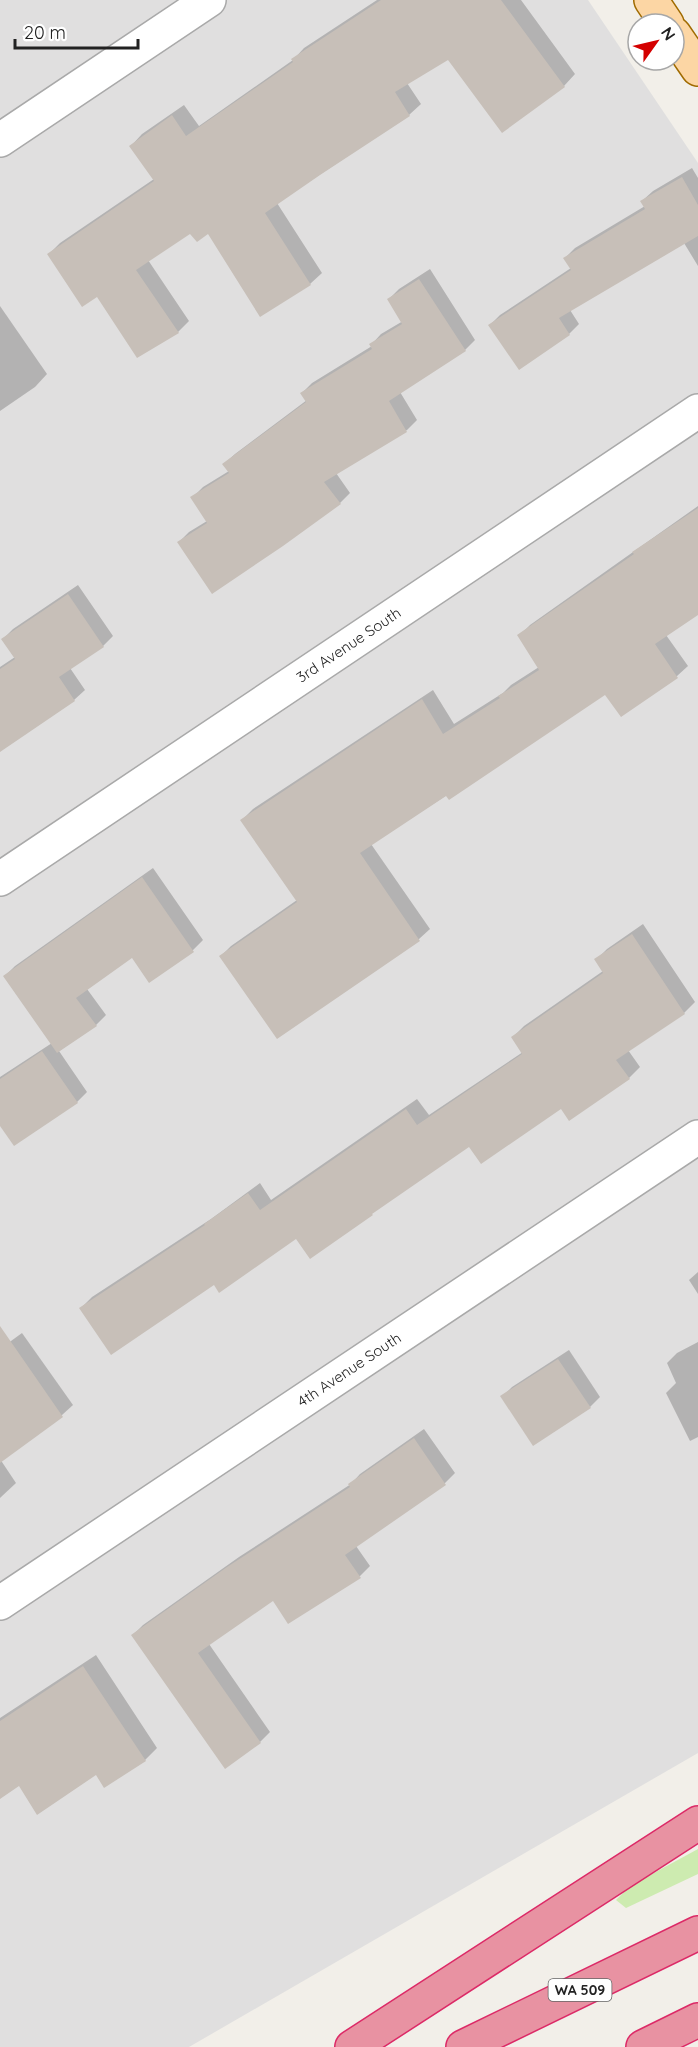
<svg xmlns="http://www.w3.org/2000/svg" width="698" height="2047" font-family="Quicksand,sans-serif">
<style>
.residential{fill:#e0dfdf}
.grass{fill:#cdebb0}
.shadow{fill:#0003}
.building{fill:#c7bfb8}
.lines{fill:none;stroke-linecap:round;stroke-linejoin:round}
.minor-casing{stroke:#a9a9a9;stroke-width:36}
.major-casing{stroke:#a06b00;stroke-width:36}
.highway-casing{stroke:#dc2a67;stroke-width:36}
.minor{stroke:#fff;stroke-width:33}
.major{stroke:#fcd6a4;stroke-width:33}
.highway{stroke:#e892a2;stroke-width:33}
.labels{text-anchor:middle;stroke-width:5;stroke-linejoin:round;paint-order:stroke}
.shield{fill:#fff;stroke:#646464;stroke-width:1.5}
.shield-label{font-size:14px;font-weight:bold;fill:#222}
.street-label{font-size:15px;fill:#222;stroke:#fff}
</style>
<rect width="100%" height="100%" fill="#f2efe9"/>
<polygon class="residential" points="0,0 588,0 698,163 698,1753 189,2047 0,2047"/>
<polygon class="grass" points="698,1849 698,1874 626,1908 616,1900 630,1886"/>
<g class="shadow">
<polygon points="377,0 521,0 575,74 564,86 502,131 448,58 407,83 421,104 409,115 277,203 322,273 310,284 209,232 191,232 148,260 189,321 178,332 49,254 60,243 154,179 131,146 142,134 184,105 199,126 293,60 304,48"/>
<polygon points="692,168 698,178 698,266 684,243 570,310 579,324 569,334 490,325 500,315 571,268 565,258 575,248 645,206 642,201 653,191"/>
<polygon points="430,269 475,340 465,350 400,392 417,420 407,430 336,473 350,493 340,503 179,542 189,532 207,521 192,498 203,487 229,471 224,464 235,454 307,400 302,393 312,383 372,346 371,345 381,334 403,321 389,299 399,289"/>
<polygon points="0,306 47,374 35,387 0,411"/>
<polygon points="698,506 698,613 666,635 688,666 677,676 621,715 605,693 371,844 430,929 419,939 278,1037 221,956 231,946 297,900 242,820 253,809 433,690 454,724 503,693 511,685 539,667 519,636 530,625"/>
<polygon points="78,585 113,636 103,646 70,668 85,690 74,700 0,750 0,667 15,657 3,639 13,629"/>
<polygon points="153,868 203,940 193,950 150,981 132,956 87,989 106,1015 96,1025 59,1051 87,1092 77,1102 0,1123 0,1077 52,1043 5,976 15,966"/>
<polygon points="643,924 695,1002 684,1013 628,1050 640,1067 629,1078 469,1145 296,1237 214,1283 81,1308 92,1297 211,1219 260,1183 271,1200 417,1099 429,1115 523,1052 513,1037 524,1026 603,971 596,960 607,949"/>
<polygon points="698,1272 698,1294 689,1280"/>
<polygon points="22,1333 73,1405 62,1415 22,1445 0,1412 0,1349"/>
<polygon points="698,1342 698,1437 690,1441 666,1393 676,1383 667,1363 677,1353"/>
<polygon points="569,1350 600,1397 590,1407 502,1397 512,1387"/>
<polygon points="424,1429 455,1473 445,1483 356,1546 370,1566 360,1576 273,1599 209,1644 270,1732 260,1742 225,1767 133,1635 143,1625 239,1557 351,1484 360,1474"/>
<polygon points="0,1459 16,1483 0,1498"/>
<polygon points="96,1655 157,1748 145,1760 96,1773 20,1784 0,1797 0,1718"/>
</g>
<g class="building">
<polygon points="381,0 501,0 565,87 502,133 448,60 395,92 410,116 320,175 265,213 311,285 260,317 208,234 197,242 190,234 136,270 179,333 137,358 97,297 82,307 47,254 154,181 129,146 172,115 186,136 293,62 291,59"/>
<polygon points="682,177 698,205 698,236 559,318 570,335 519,370 488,325 571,270 563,258 645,209 640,201"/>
<polygon points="419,279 466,351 389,401 407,432 324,482 341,504 283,546 212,594 177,542 207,523 190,497 229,473 222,464 306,402 300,393 372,349 369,344 402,324 387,299"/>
<polygon points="698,508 698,615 655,644 678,678 621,717 605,695 449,800 446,796 360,853 420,941 277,1039 219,956 297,902 240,820 422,699 443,734 500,698 498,696 539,670 517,635 634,554 632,552"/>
<polygon points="68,594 104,647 59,677 75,701 0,752 0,669 15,659 1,639"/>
<polygon points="142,877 194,952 149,983 132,958 76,998 97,1026 57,1053 3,976"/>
<polygon points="632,934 685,1014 616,1060 630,1079 569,1121 561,1109 481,1164 469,1147 372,1214 373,1215 310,1259 296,1239 219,1293 214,1285 111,1355 79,1308 205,1225 204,1224 248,1193 260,1210 406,1109 417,1125 522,1054 511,1037 603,973 594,959"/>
<polygon points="42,1051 78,1103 14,1146 0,1126 0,1079"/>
<polygon points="0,1326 63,1417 0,1463"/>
<polygon points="558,1359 591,1408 533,1446 500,1396"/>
<polygon points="414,1438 446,1485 345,1555 361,1578 288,1624 273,1601 198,1653 261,1743 225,1769 131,1635 227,1567 350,1487 348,1484"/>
<polygon points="83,1666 146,1761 104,1788 96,1775 37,1815 19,1786 0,1799 0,1721"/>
</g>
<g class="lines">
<defs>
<g id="minor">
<polyline points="0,140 209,0"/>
<path id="s1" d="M0,879L698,411"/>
<path id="s2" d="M0,1603L698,1137"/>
</g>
<g id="major">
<polyline points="651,0 667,24"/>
<polyline points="674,34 698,69"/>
</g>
<g id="highway">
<polyline points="352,2047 698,1823"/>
<polyline points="463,2047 698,1933"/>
<polyline points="643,2047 698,2020"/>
</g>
</defs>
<use href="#minor" class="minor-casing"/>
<use href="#major" class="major-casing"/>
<use href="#highway" class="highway-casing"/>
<use href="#minor" class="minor"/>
<use href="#major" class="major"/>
<use href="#highway" class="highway"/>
</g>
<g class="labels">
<rect class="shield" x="548.5" y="1979" width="63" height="22" rx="4.5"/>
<g class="shield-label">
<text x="580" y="1995">WA 509</text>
</g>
<g class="street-label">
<text dy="5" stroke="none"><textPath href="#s1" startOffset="420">3rd Avenue South</textPath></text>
<text dy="5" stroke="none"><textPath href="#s2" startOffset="420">4th Avenue South</textPath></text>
</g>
</g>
<g transform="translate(656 42) rotate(56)"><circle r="28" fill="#ffffff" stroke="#a7a7a7" stroke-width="1.5"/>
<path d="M0-4.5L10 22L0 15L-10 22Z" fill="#d40000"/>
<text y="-9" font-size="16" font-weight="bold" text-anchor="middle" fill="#222222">N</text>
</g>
<path d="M15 39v9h123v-9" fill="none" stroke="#222222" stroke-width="3"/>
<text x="24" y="39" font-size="18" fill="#222222" stroke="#ffffff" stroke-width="4.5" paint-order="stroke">20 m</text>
</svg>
